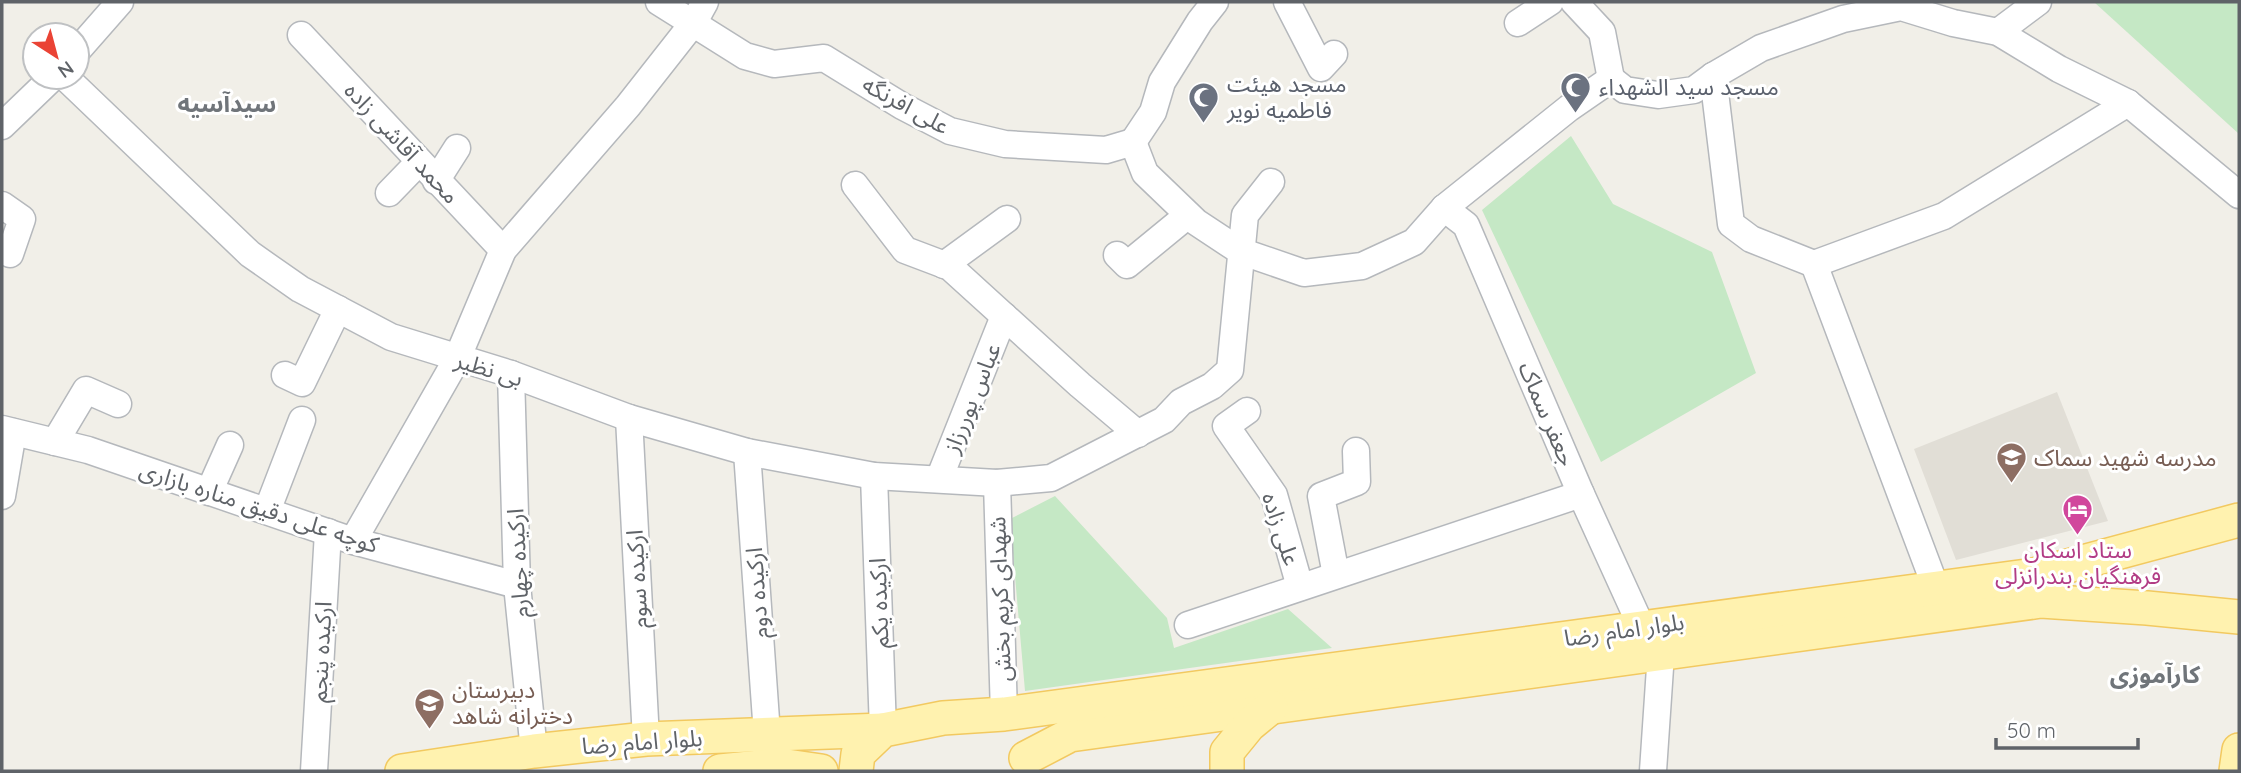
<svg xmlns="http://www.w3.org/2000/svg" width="2241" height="773" font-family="Quicksand,'Noto Sans Arabic',sans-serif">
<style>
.education{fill:#e1ded6}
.green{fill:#c5e8c5}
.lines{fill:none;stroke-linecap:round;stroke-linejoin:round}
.minor-casing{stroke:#b5b8bc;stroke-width:29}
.major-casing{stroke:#f2c960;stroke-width:36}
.minor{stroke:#fff;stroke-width:26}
.major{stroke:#fff2af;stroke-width:33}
.labels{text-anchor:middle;stroke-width:6;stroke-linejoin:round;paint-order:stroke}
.worship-label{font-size:23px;fill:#5b616d;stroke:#fff;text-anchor:start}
.street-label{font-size:23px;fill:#5f6368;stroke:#fff}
.education-label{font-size:23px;fill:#785e54;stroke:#fff;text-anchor:start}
.hotel-label{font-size:23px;fill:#b23c85;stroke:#fff}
.neighbourhood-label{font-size:24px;font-weight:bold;fill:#70757a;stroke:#fff}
</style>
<rect width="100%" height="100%" fill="#f1efe8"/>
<polygon class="education" points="2057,392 2108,521 1956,560 1914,449"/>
<g class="green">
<polygon points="2094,2 2239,2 2239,134"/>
<polygon points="1571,136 1613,204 1712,252 1756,373 1601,462 1482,210"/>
<polygon points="1055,496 1167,618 1174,648 1288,609 1332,648 1025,691 1010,519"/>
</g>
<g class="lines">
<defs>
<g id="minor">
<polyline points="659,2 745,56 774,64 824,58 902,106 950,131 1005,144 1106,150 1133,142"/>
<polyline points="1287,2 1321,68 1334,54"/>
<polyline points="1574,2 1602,32 1611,79"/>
<polyline points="1518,23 1550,2"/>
<polyline points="1998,32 2038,2"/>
<polyline points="301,35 503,250"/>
<polyline points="77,51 120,2"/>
<polyline points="1713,76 1731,224 1751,239 1814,264"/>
<polyline points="65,77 250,254 300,289 391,337 511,374 629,418 747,452 874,476 997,483 1051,478 1164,420 1181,402 1212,386 1230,370 1245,215 1271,182"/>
<polyline points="2,126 53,77"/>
<polyline points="1133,142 1145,173 1196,222 1240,251 1304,273 1362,266 1414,242 1444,208 1569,108 1611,79 1625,90 1658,95 1694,90 1713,76 1761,48 1843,19 1901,7 1953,23 1998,32 2059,69 2128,103 2239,195"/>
<polyline points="1133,142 1153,112 1162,82 1200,21 1215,2"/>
<polyline points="436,181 457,148"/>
<polyline points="855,185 905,250 950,267 1080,385 1138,434"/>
<polyline points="389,193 419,162"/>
<polyline points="2,205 22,219 10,254"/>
<polyline points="1444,208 1466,225 1581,494 1642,628"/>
<polyline points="1117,255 1127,265 1188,215"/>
<polyline points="944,265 1007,219"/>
<polyline points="511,374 517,585 534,751"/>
<polyline points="285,375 302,383 338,309"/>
<polyline points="1247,411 1226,426 1274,495 1300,587"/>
<polyline points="629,418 646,739"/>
<polyline points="2,429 88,450 353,541 517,585"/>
<polyline points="55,442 86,390 118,404"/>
<polyline points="747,452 767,734"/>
<polyline points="874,476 883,730"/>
<polyline points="939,479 1004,316"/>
<polyline points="997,483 1004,714"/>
<polyline points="209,492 230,445"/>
<polyline points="2,496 13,432"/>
<polyline points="267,511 302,420"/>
<polyline points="353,541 457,359 503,250 628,106 694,22 705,2"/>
<polyline points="1336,575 1321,496 1357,482 1356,451"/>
<polyline points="1936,588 1814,264 1944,216 2128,103"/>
<polyline points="1188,625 1581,494"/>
<polyline points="314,771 328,532"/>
<polyline points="1653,771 1661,653"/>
</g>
<g id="major">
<polyline points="1026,758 1070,735 2041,601 2147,608 2239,617"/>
<polyline points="402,771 534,751 646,739 883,730"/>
<polyline points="720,771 780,765 821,771"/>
<polyline points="856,771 858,754 883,730 943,718 1004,714 2034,575 2239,520"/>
<polyline points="1227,771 1227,752 1249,725 1271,707"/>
<polyline points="2236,771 2239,750"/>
</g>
</defs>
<use href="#minor" class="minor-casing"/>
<use href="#major" class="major-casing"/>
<use href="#minor" class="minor"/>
<use href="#major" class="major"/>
</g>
<defs>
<symbol id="mosque-pin" viewBox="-11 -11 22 30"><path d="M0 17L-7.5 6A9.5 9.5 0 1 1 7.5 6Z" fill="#6b7280" stroke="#fff"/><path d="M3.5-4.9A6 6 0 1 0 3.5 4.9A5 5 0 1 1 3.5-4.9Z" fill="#fff"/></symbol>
<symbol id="school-pin" viewBox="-11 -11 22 30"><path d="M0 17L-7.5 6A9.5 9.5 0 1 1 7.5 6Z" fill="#8d6e63" stroke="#fff"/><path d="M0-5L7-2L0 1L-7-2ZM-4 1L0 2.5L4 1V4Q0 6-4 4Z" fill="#fff"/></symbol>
<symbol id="hotel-pin" viewBox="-11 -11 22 30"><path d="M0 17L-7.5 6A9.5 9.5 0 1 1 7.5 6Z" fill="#d1479c" stroke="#fff"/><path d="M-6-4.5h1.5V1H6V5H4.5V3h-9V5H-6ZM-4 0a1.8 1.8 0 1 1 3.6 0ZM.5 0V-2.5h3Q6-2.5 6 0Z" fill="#fff"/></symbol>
</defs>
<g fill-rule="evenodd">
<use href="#mosque-pin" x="1558" y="70" width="35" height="47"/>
<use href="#mosque-pin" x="1186" y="80" width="35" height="47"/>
<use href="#school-pin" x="1994" y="440" width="35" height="47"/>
<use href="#hotel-pin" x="2060" y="492" width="35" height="47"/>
<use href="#school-pin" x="412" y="686" width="35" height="47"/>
</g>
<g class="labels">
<g class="worship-label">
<text x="1227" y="92">مسجد هیئت<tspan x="1227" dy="26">فاطمیه نویر</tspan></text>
<text x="1599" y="95">مسجد سید الشهداء</text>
</g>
<g class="street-label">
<text transform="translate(906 105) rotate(29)" y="8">علی افرنگه</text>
<text transform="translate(402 143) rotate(47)" y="8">محمد آقاشی زاده</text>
<text transform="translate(489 369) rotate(17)" y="8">بی نظیر</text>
<text transform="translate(972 398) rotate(-68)" y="8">عباس پوررزاز</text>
<text transform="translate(1547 414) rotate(67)" y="8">جعفر سماک</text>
<text transform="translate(259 507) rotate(18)" y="8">کوچه علی دقیق مناره بازاری</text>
<text transform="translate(1281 529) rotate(72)" y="8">علی زاده</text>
<text transform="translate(518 563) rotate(-93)" y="8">ارکیده چهارم</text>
<text transform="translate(637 579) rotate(-93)" y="8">ارکیده سوم</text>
<text transform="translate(757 593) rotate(-94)" y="8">ارکیده دوم</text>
<text transform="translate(1000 599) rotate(-92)" y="8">شهدای کریم بخش</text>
<text transform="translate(879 603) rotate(-92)" y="8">ارکیده یکم</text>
<text transform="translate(1624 630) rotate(-8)" y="8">بلوار امام رضا</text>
<text transform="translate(321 652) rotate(-87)" y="8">ارکیده پنجم</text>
<text transform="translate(642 742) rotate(-4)" y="8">بلوار امام رضا</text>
</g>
<g class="education-label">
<text x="2034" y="466">مدرسه شهید سماک</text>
<text x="452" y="698">دبیرستان<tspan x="452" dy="26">دخترانه شاهد</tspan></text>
</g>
<g class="hotel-label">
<text x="2078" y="558">ستاد اسکان<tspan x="2078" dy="26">فرهنگیان بندرانزلی</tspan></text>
</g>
<g class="neighbourhood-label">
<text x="227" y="112">سیدآسیه</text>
<text x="2155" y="683">کارآموزی</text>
</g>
</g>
<rect width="2241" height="773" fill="none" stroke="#5f6368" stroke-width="7"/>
<g transform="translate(56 56) rotate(144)"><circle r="33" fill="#ffffff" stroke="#bfc1c3" stroke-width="2"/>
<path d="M0-5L12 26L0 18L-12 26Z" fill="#ea4335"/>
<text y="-10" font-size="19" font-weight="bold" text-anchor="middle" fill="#5f6368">N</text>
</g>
<path d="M1996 738v10h142v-10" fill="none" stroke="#5f6368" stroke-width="3.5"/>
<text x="2007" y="738" font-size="21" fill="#5f6368" stroke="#ffffff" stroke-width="5" paint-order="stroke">50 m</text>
</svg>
